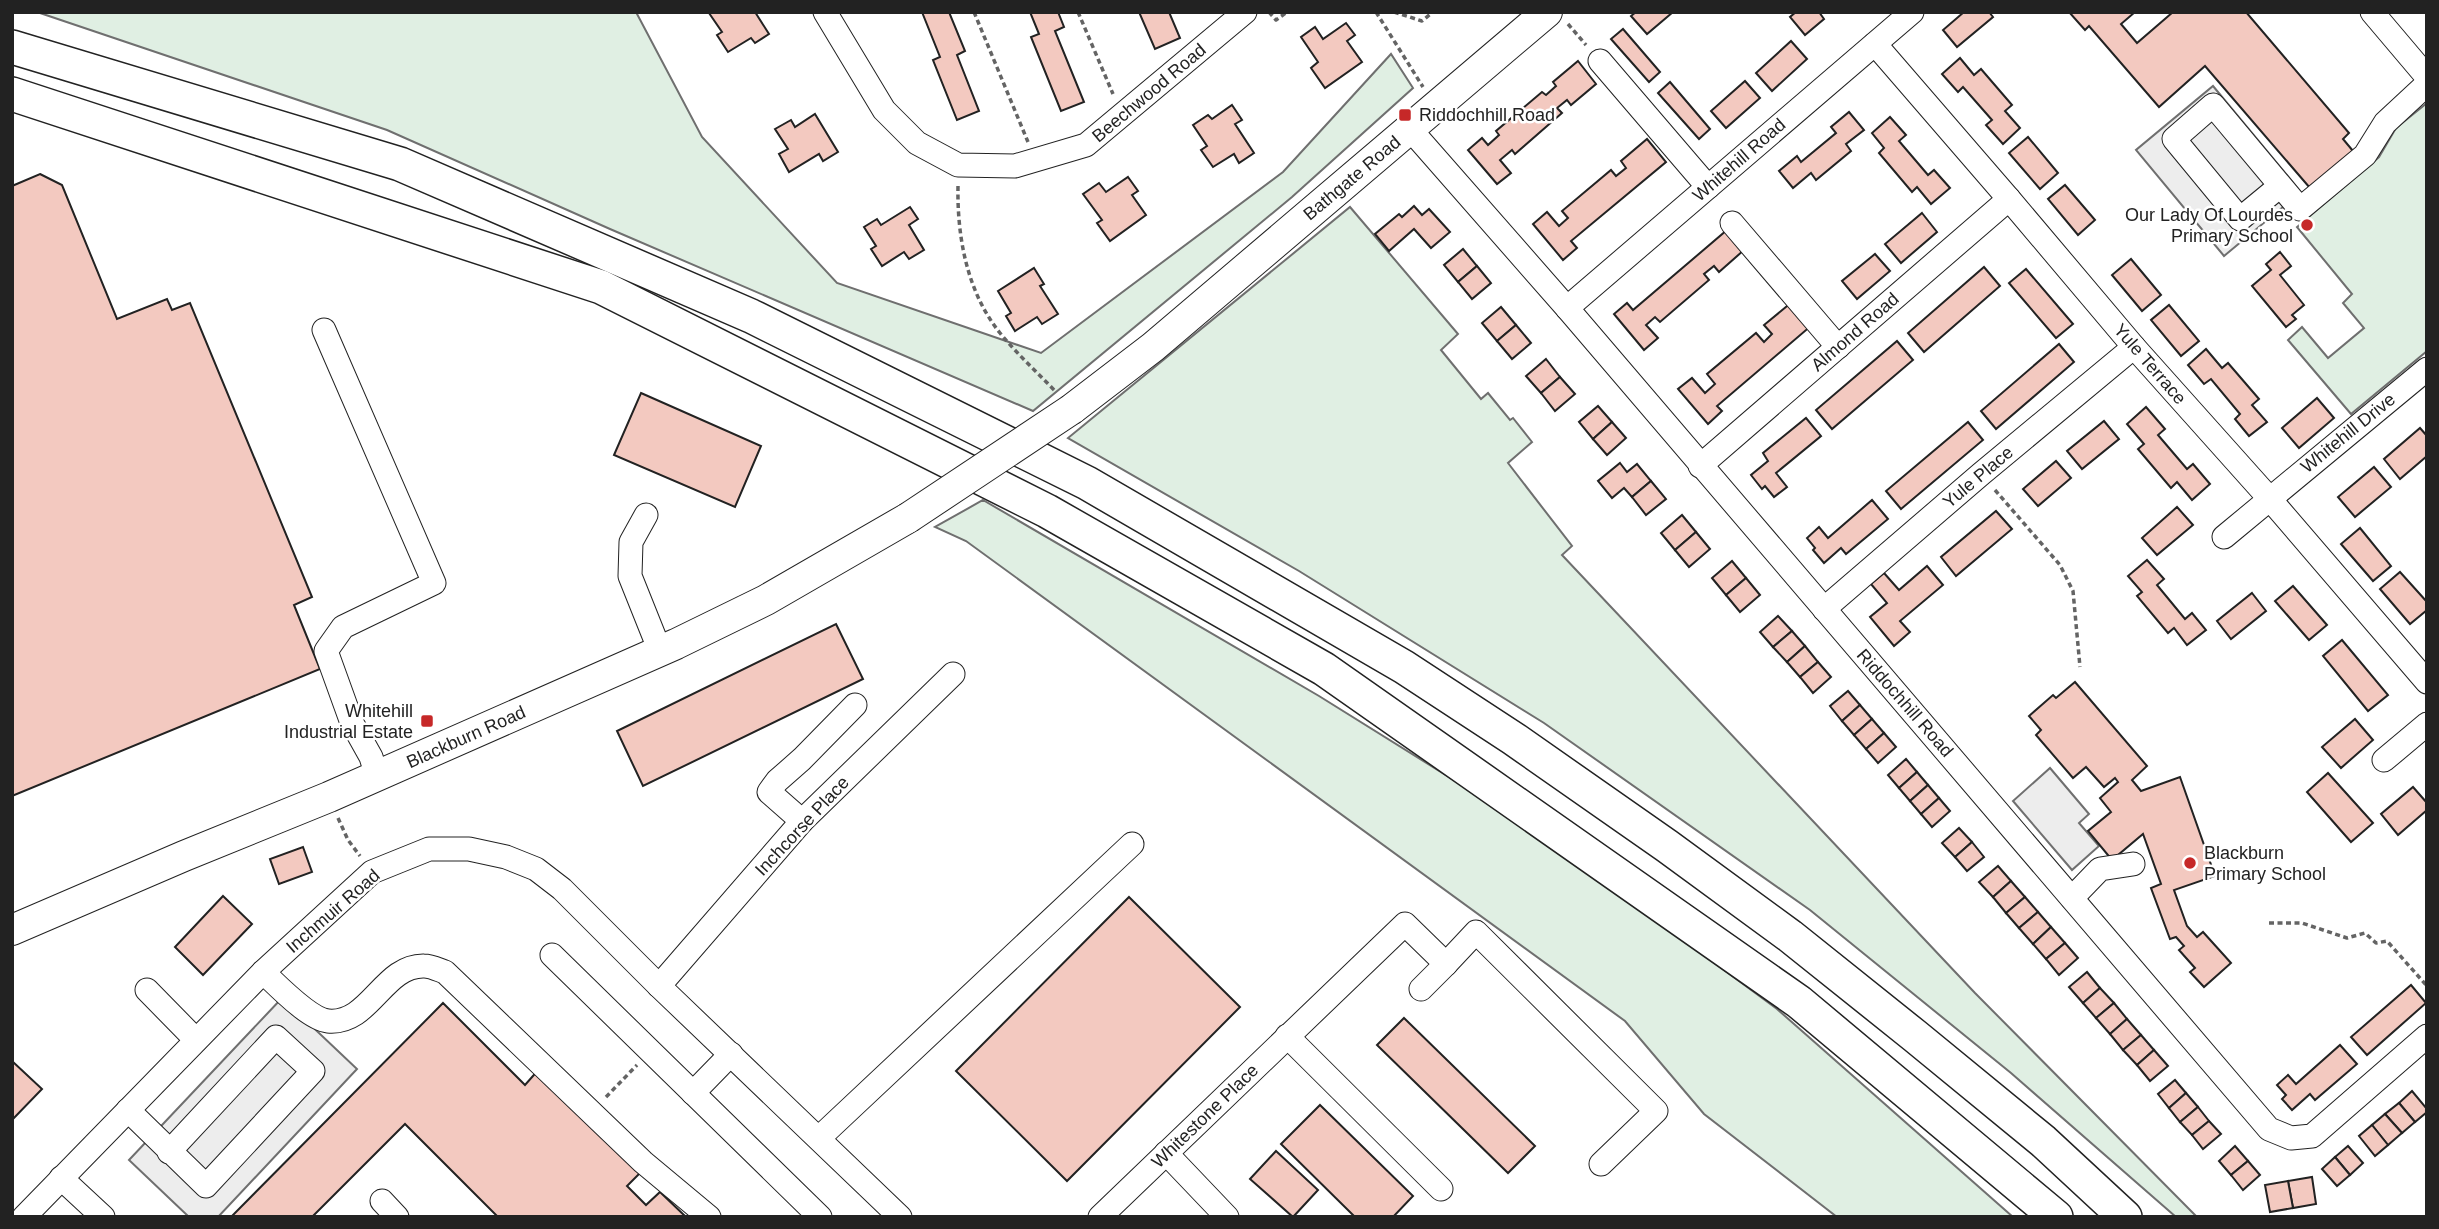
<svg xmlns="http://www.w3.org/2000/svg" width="2439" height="1229" font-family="Helvetica,sans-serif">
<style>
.green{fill:#e0efe3;stroke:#6f6f6f;stroke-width:2}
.parking{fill:#ededed;stroke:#6f6f6f;stroke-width:2}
.building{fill:#f3c9c0;stroke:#222;stroke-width:2}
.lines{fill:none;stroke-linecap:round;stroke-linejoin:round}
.minor-casing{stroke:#222;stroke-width:25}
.major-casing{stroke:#222;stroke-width:32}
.highway-casing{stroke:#222;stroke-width:36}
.path{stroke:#646464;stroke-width:3.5;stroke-dasharray:5 3.5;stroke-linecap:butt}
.minor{stroke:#fff;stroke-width:23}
.major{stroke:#fff;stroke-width:30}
.highway{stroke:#fff;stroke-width:33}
.major-bridge-casing{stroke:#222;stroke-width:32;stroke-linecap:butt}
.major-bridge{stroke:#fff;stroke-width:30}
.poi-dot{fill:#c62828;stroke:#fff;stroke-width:2.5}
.labels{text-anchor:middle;stroke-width:5;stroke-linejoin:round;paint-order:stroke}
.street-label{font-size:18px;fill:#222;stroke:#fff}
.poi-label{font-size:18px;fill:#222;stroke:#fff;text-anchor:start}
</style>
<rect width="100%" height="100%" fill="#fff"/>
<g class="green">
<polygon points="37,12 636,12 702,137 837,283 1041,353 1283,172 1391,54 1413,88 1292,197 1033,411 610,229 387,130"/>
<polygon points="2427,103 2427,351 2351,414 2288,340 2302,327 2328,358 2364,328 2343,303 2352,294 2297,227 2379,157 2396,128"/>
<polygon points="1350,207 1458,334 1441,350 1481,399 1488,393 1510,420 1513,418 1532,442 1508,463 1572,546 1562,555 1975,993 2197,1217 2176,1217 2011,1073 1810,910 1544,723 1299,571 1068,438"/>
<polygon points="983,500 1319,696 1534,830 1777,1009 2013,1217 1837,1217 1704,1114 1625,1021 966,541 935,527"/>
</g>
<g class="parking">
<polygon points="2213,86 2301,192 2224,256 2136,150"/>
<polygon points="2050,768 2089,814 2079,823 2099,846 2072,870 2013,801"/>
<polygon points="282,998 357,1069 218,1217 189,1217 129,1160"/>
</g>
<g class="building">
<polygon points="755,12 769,34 755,43 751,38 728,52 717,35 722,32 709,13"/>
<polygon points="922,12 949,12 965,51 957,55 979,111 957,120 933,60 940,57"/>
<polygon points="1030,12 1058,12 1064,27 1055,31 1084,102 1061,111 1031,37 1039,34"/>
<polygon points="1139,12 1169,12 1180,38 1155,49"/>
<polygon points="1636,12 1673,12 1647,34 1631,16"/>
<polygon points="1796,12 1819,12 1824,19 1805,35 1790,17"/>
<polygon points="1964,12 1989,12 1993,17 1957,47 1943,30"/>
<polygon points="2069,12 2135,12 2121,24 2137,43 2173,12 2246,12 2349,133 2343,139 2353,151 2310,188 2205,66 2159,107 2089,26 2085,30"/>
<polygon points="1346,23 1355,35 1347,41 1362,62 1325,88 1311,68 1318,62 1301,37 1315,27 1323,39"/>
<polygon points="1623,29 1660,72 1649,82 1611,39"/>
<polygon points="1791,41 1807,59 1772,91 1756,73"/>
<polygon points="1960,58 1974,75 1981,69 2012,105 2005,111 2020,128 2003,144 1986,125 1992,120 1963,87 1958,92 1942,74"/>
<polygon points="1578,61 1596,84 1571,105 1567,100 1557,108 1562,113 1515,154 1512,150 1500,160 1511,173 1497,184 1468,150 1482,138 1488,145 1499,135 1496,131 1542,92 1546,95 1556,86 1553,82"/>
<polygon points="1745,81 1760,98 1726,128 1711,111"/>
<polygon points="1670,82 1710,129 1699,139 1658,93"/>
<polygon points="1232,105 1242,120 1235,124 1254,153 1239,163 1234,154 1213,167 1201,150 1207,146 1193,125 1208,115 1212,119"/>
<polygon points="1849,112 1864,130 1846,144 1851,151 1816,180 1811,173 1793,188 1779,171 1797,156 1801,162 1836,133 1831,127"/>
<polygon points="815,114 838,152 823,161 819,154 789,172 779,154 788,149 775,129 791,120 795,127"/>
<polygon points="1890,117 1906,135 1899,141 1928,175 1934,170 1950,188 1931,204 1917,187 1912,192 1879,153 1884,148 1872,133"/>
<polygon points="2028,137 2058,173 2040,189 2009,153"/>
<polygon points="1647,139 1666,162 1571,241 1577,248 1563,260 1533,224 1547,212 1559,226 1568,218 1562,211 1611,170 1616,176 1626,168 1621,161"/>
<polygon points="40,174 62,185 117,319 167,299 172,310 190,303 312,597 294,605 320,669 12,796 12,186"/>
<polygon points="1128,177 1138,191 1132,195 1146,215 1110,241 1097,223 1102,220 1083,194 1099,183 1106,192"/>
<polygon points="2065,185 2095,220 2078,235 2048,199"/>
<polygon points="1414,206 1422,215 1429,209 1450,232 1431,248 1414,229 1389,251 1375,234 1399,214 1402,217"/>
<polygon points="910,207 918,219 909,225 924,250 909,259 904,252 882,266 871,249 876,246 864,227 877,219 881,225"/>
<polygon points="1922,213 1937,232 1901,263 1885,244"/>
<polygon points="1727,230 1744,250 1719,272 1714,266 1704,274 1709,280 1660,322 1655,317 1646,325 1658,338 1644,350 1614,314 1627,303 1633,310"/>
<polygon points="1463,249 1477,266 1458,282 1444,265"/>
<polygon points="2280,252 2291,266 2280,275 2304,305 2292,315 2296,319 2286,327 2252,286 2271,270 2266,264"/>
<polygon points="1875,254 1890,271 1857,299 1842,281"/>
<polygon points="2131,259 2161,295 2142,311 2112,275"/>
<polygon points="1477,266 1491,283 1472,299 1458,282"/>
<polygon points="1984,267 2000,286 1924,352 1908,333"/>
<polygon points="1034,268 1044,284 1040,286 1058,314 1042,324 1037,317 1015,331 1006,316 1011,313 998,291"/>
<polygon points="2026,269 2073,324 2056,338 2009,283"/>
<polygon points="1792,302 1812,325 1717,406 1722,411 1708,424 1678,389 1692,378 1705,393 1715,384 1707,374 1756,333 1764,342 1772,334 1764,325"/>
<polygon points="2169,305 2199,341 2181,356 2151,320"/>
<polygon points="1501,307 1516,325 1497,341 1482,323"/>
<polygon points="1516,325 1531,343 1512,359 1497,341"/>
<polygon points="1897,341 1913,360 1832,429 1816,410"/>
<polygon points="2059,344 2074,362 1996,429 1981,411"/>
<polygon points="2206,349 2222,368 2228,363 2259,399 2252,405 2267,422 2249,436 2235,419 2240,414 2211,379 2204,384 2188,365"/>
<polygon points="1546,359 1560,377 1541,393 1526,376"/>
<polygon points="1560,377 1575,394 1555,411 1541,393"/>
<polygon points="641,393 761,446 735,507 614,455"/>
<polygon points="2317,398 2334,418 2299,448 2282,428"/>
<polygon points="1598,406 1612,422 1593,439 1579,422"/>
<polygon points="2146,407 2165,429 2158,435 2187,469 2193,464 2210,484 2192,500 2177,482 2171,488 2138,449 2144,444 2127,424"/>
<polygon points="1806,418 1821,436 1776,473 1787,487 1774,497 1765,486 1762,489 1751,475 1768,461 1763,453"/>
<polygon points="2104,421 2119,439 2082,469 2067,451"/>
<polygon points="1612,422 1626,438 1607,455 1593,439"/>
<polygon points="1968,422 1983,440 1901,509 1886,491"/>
<polygon points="2420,428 2427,436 2427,456 2400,479 2384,459"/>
<polygon points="2056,461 2071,478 2038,506 2023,489"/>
<polygon points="1620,463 1627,472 1637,464 1651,481 1632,497 1624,488 1612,498 1598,481"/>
<polygon points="2374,467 2391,487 2355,517 2338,497"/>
<polygon points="1651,481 1666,499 1646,515 1632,497"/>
<polygon points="1872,500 1888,519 1846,554 1841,548 1824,563 1813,550 1815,548 1807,538 1819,527 1828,538"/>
<polygon points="2177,507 2193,525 2157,555 2142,538"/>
<polygon points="1996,511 2012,529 1956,576 1941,557"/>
<polygon points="1682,515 1696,532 1675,550 1661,533"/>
<polygon points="2360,528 2391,566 2373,581 2341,544"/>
<polygon points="1696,532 1710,549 1689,567 1675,550"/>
<polygon points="2147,560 2164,579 2157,585 2185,619 2192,613 2206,630 2187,645 2174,628 2168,633 2137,596 2142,592 2128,576"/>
<polygon points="1732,561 1746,578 1726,595 1712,578"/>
<polygon points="1927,566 1943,585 1900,621 1910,632 1894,646 1870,617 1887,603 1871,584 1884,573 1899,590"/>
<polygon points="2400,572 2427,602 2427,610 2410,624 2380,589"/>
<polygon points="1746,578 1760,595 1740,612 1726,595"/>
<polygon points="2293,586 2327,625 2309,640 2275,601"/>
<polygon points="2252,593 2266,611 2231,639 2217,621"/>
<polygon points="1778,616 1792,631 1773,647 1760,632"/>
<polygon points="836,624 863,679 643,786 617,731"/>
<polygon points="1792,631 1805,646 1787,662 1773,647"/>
<polygon points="2342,640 2388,695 2368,711 2323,656"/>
<polygon points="1805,646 1818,662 1800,677 1787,662"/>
<polygon points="1818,662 1831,677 1813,693 1800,677"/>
<polygon points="2075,682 2147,766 2132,780 2141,791 2180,777 2215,876 2174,890 2187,926 2197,937 2203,932 2231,963 2204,987 2190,972 2195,968 2179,950 2184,946 2176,937 2170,939 2151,888 2161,884 2143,834 2112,860 2088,831 2111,812 2100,798 2118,782 2115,778 2104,787 2086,767 2073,778 2036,735 2041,730 2029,716 2053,695 2056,698"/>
<polygon points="1848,691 1860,705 1842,721 1830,706"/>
<polygon points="1860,705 1872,719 1854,735 1842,721"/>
<polygon points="1872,719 1884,733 1866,749 1854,735"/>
<polygon points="2355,719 2373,740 2341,768 2322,747"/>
<polygon points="1884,733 1896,747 1878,763 1866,749"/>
<polygon points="1906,759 1917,772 1899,788 1888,775"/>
<polygon points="1917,772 1928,785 1910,801 1899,788"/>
<polygon points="2328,773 2373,823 2351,842 2307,792"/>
<polygon points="1928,785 1939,798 1921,814 1910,801"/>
<polygon points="2413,787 2427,803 2427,810 2398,835 2381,814"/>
<polygon points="1939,798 1950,811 1932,827 1921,814"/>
<polygon points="1959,828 1972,842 1955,857 1942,843"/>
<polygon points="1972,842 1984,857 1967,871 1955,857"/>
<polygon points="303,847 312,872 279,884 270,859"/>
<polygon points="1998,866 2011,881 1993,897 1979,882"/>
<polygon points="2011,881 2025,897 2006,913 1993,897"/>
<polygon points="223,896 252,924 203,975 175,947"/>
<polygon points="1129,897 1240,1007 1067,1181 956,1071"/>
<polygon points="2025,897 2038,912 2019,928 2006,913"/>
<polygon points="2038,912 2051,927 2033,944 2019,928"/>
<polygon points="2051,927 2065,943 2046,959 2033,944"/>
<polygon points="2065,943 2078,958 2059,975 2046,959"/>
<polygon points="2087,972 2100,988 2083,1003 2069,987"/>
<polygon points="2411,985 2426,1003 2367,1055 2351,1037"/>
<polygon points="2100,988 2114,1003 2096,1018 2083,1003"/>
<polygon points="443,1003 525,1085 540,1068 642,1171 627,1186 646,1205 660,1192 686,1217 498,1217 405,1124 312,1217 231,1217"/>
<polygon points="2114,1003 2127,1019 2110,1034 2096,1018"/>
<polygon points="1404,1018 1535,1146 1508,1173 1377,1045"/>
<polygon points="2127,1019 2141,1035 2123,1050 2110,1034"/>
<polygon points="2141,1035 2154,1050 2137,1065 2123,1050"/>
<polygon points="2340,1045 2357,1064 2315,1100 2310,1094 2292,1110 2282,1099 2286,1095 2277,1085 2288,1075 2296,1084"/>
<polygon points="2154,1050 2168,1066 2150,1081 2137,1065"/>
<polygon points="12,1061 42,1089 12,1120"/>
<polygon points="2175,1080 2186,1093 2169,1108 2158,1094"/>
<polygon points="2412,1091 2427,1109 2427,1112 2415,1122 2399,1103"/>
<polygon points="2186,1093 2198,1107 2180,1122 2169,1108"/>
<polygon points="2399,1103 2415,1122 2402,1133 2385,1114"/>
<polygon points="1320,1105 1413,1196 1393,1217 1355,1217 1281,1144"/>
<polygon points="2198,1107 2209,1121 2192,1135 2180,1122"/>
<polygon points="2385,1114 2402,1133 2388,1145 2372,1125"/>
<polygon points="2209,1121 2221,1134 2203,1149 2192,1135"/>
<polygon points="2372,1125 2388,1145 2375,1156 2359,1136"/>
<polygon points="2235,1146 2248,1161 2231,1175 2219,1161"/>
<polygon points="2348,1146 2363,1163 2350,1175 2335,1157"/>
<polygon points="1276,1151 1318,1190 1293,1217 1250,1179"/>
<polygon points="2335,1157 2350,1175 2337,1186 2322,1169"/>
<polygon points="2248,1161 2260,1175 2243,1190 2231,1175"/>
<polygon points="2312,1177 2316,1204 2293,1208 2288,1181"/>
<polygon points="2288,1181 2293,1208 2270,1212 2265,1185"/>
</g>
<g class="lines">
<defs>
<g id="minor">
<polyline points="825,12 884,110 917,143 958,165 1015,166 1086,145 1245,12"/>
<polyline points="2372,12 2427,77"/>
<polyline points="1875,44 2009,199 2134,347 2269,498 2427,682"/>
<polyline points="1600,61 1708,187"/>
<polyline points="1410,129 1567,308 2269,1129 2291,1138 2312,1136 2427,1036"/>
<polyline points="2280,186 2240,219 2174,139 2213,105 2300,209 2365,155 2385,123 2427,84"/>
<polyline points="1732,223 1838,347"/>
<polyline points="1567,308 1912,12"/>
<polyline points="324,330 434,583 343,627 326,651 352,723 371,757 377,776"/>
<polyline points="1700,466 2009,199"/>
<polyline points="646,515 631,542 630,576 660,651"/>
<polyline points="2224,537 2427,369"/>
<polyline points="1824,609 1981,474 2134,347"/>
<polyline points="2384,760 2427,724"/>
<polyline points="802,821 769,792 777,781 802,759 855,705"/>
<polyline points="2072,898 2100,869 2133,864"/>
<polyline points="552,955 820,1217"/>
<path d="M263,972C277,985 309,1019 328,1021C370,1025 383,965 424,966C431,966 439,970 445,972L643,1162L709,1217"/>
<polyline points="659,986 802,821 953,674"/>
<polyline points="1421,989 1446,964"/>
<polyline points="147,990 196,1040"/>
<polyline points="1287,1036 1441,1189"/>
<polyline points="693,1093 731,1054"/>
<polyline points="128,1110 206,1186 313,1071 276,1037 169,1152"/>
<polyline points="819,1138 1132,844"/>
<polyline points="1166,1153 1227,1217"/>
<polyline points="61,1178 103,1217"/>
<polyline points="382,1201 397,1217"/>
<polyline points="24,1217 263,972 372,872 429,849 469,849 506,857 536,869 562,889 659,986 900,1217"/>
<polyline points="1100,1217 1405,924 1446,964 1476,932 1656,1111 1601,1164"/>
</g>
<g id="major">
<polyline points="1072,409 1153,347 1547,12"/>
<polyline points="12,930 184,856 329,797 676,644 766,600 908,518"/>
</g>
<g id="highway">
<polyline points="12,47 400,164 751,316 1087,483 1404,667 1514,739 1667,846 1790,936 1915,1036 2043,1141 2125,1217"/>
<polyline points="12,94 601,287 1047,511 1324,669 1799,1002 2056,1217"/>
</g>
</defs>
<use href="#minor" class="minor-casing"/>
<use href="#major" class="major-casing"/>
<use href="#highway" class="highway-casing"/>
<g class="path">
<polyline points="974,12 1028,142"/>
<polyline points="1078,12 1113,94"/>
<polyline points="1269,12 1276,20 1287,12"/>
<polyline points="1376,12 1423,87"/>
<polyline points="1394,12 1422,21 1433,12"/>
<polyline points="1568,24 1586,45"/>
<path d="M958,186C957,237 967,292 1000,333C1017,354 1037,372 1056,392"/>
<polyline points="1995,490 2060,565 2073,591 2080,667"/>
<polyline points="338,818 348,840 360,856"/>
<polyline points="2269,923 2302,923 2347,938 2365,933 2376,943 2387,941 2427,986"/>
<polyline points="606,1097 637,1065"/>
</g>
<use href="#minor" class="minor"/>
<use href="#major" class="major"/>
<use href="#highway" class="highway"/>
<defs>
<polyline id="major-bridge" points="908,518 1072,409"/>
</defs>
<use href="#major-bridge" class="major-bridge-casing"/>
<use href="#major-bridge" class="major-bridge"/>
</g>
<g class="poi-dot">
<rect x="1398" y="108" width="14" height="14" rx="3.5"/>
<circle cx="2307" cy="225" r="7"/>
<rect x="420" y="714" width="14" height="14" rx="3.5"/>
<circle cx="2190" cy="863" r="7"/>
</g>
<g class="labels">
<g class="street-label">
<text transform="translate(1149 93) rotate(-40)" y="6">Beechwood Road</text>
<text transform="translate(1739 160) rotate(-41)" y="6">Whitehill Road</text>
<text transform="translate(1352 178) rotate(-40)" y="6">Bathgate Road</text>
<text transform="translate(1855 332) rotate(-41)" y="6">Almond Road</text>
<text transform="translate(2150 364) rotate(49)" y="6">Yule Terrace</text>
<text transform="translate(2348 433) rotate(-39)" y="6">Whitehill Drive</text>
<text transform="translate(1978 477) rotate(-40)" y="6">Yule Place</text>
<text transform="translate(1905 703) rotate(49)" y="6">Riddochhill Road</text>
<text transform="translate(466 737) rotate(-24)" y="6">Blackburn Road</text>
<text transform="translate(802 826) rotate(-47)" y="6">Inchcorse Place</text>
<text transform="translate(333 911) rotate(-41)" y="6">Inchmuir Road</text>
<text transform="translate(1205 1116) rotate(-44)" y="6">Whitestone Place</text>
</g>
<g class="poi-label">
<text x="1419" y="121">Riddochhill Road</text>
<text x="2293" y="221" text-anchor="end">Our Lady Of Lourdes<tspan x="2293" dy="21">Primary School</tspan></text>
<text x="413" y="717" text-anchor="end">Whitehill<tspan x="413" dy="21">Industrial Estate</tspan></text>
<text x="2204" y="859">Blackburn<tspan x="2204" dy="21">Primary School</tspan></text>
</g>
</g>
<rect width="2439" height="1229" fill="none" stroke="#222222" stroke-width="28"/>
</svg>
